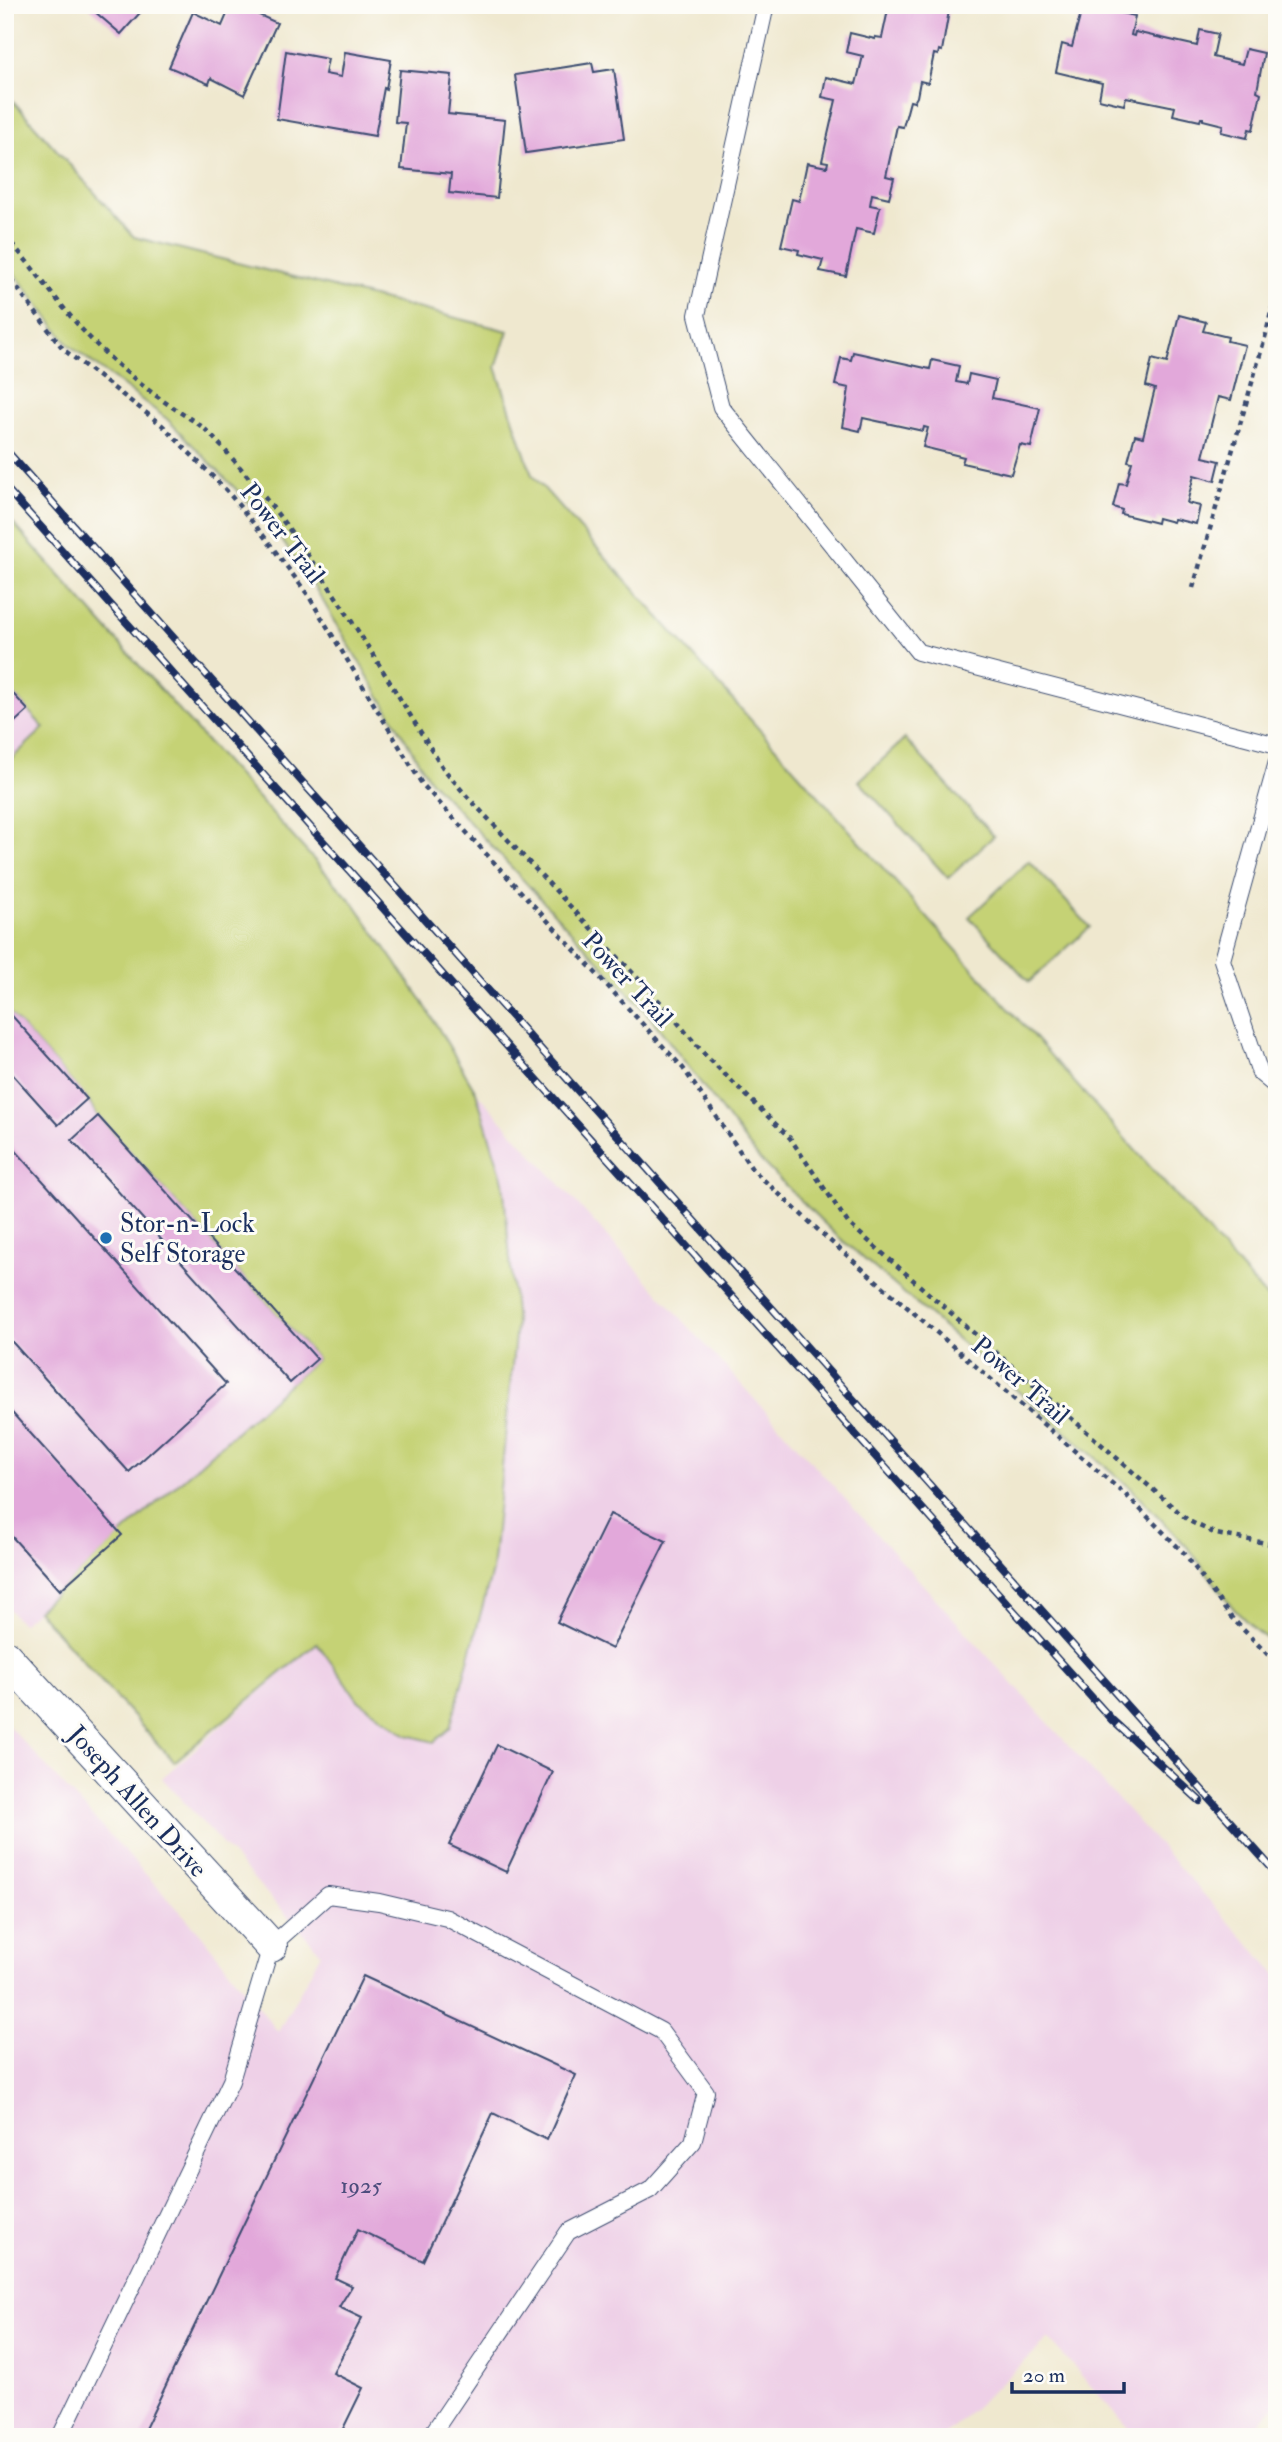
<svg xmlns="http://www.w3.org/2000/svg" width="1282" height="2442" font-family="'IM FELL Double Pica',serif">
<style>
.built{fill:#eed0e7}
.green{fill:#c5d274;stroke:#708069;stroke-width:2}
.building{fill:#e2a8da}
.lines{fill:none;stroke-linecap:round;stroke-linejoin:round}
.service-casing{stroke:#3b4b6f;stroke-width:18}
.minor-casing{stroke:#3b4b6f;stroke-width:34}
.path{stroke:#3b4b6f;stroke-width:4.5;stroke-dasharray:5 5;stroke-linecap:butt}
.service{stroke:#fff;stroke-width:16}
.minor{stroke:#fff;stroke-width:32}
.rail-casing{stroke:#1b2f5e;stroke-width:8}
.rail{stroke:#fdfcf7;stroke-width:5;stroke-dasharray:16;stroke-linecap:butt}
.poi-dot{fill:#1f6fb2;stroke:#fdfcf7;stroke-width:2.5}
.labels{text-anchor:middle;stroke-width:6;stroke-linejoin:round;paint-order:stroke}
.number-label{font-size:23px;fill:#4d4d7d}
.street-label{font-size:26px;fill:#1b2f5e;stroke:#fdfcf7}
.poi-label{font-size:26px;fill:#1b2f5e;stroke:#fdfcf7;text-anchor:start}
</style>
<rect width="100%" height="100%" fill="#fdfcf7"/>
<filter id="ink" filterUnits="userSpaceOnUse"><feTurbulence type="fractalNoise" baseFrequency=".0143" numOctaves="2"/><feDisplacementMap in="SourceGraphic" scale="14" xChannelSelector="R" yChannelSelector="G"/><feConvolveMatrix kernelMatrix="1 2 1 2 8 2 1 2 1" color-interpolation-filters="sRGB"/></filter>
<filter id="wash" filterUnits="userSpaceOnUse"><feTurbulence type="fractalNoise" baseFrequency=".00686" numOctaves="4" result="noise"/><feDisplacementMap in="SourceGraphic" scale="28" xChannelSelector="R" yChannelSelector="G"/><feGaussianBlur stdDeviation="1.57" result="paint"/><feColorMatrix in="noise" values="0 0 0 0 0 0 0 0 0 0 0 0 0 0 0 0 0 1.4 0 .05"/><feComposite in="paint" operator="in"/></filter>
<g filter="url(#wash)">
<rect width="100%" height="100%" fill="#efe8cf"/>
<g class="built">
<polygon points="5,685 44,729 5,765"/>
<polygon points="5,1008 87,1099 98,1116 317,1359 22,1624 5,1605"/>
<polygon points="476,1092 1277,1975 1277,2404 1246,2437 1136,2437 1049,2339 942,2437 5,2437 5,1722 200,1933 278,2032 321,1953 162,1778 317,1643 359,1701 404,1733 434,1742 503,1181"/>
</g>
<g class="green">
<polygon points="5,92 134,237 508,331 496,367 532,475 1277,1309 1277,1646 1256,1631 1234,1609 1189,1549 1132,1489 835,1234 759,1159 648,1014 429,779 317,591 272,526 167,419 69,345 5,261"/>
<polygon points="5,514 199,733 355,905 421,999 476,1092 503,1181 516,1325 492,1571 450,1728 434,1742 407,1735 359,1701 317,1643 174,1762 37,1610 317,1359 98,1116 87,1099 5,1008 5,765 44,728 5,685"/>
<polygon points="905,739 994,836 948,878 859,781"/>
<polygon points="1029,861 1090,927 1029,982 969,917"/>
</g>
<g id="blocks">
<g class="building">
<polygon points="87,5 147,5 121,34"/>
<polygon points="231,5 237,5 277,23 244,95 211,78 209,84 169,67 193,12 222,26"/>
<polygon points="872,5 950,5 942,51 939,50 938,55 934,54 928,83 920,81 917,97 914,102 910,101 903,127 897,126 886,176 894,178 889,198 872,194 870,205 880,207 874,233 856,229 846,276 820,271 823,260 798,254 799,250 781,246 792,199 799,201 807,163 827,167 828,162 822,161 836,100 822,97 826,77 856,84 863,56 846,52 850,33 875,39 875,37 882,38 888,10"/>
<polygon points="1083,5 1135,16 1131,35 1134,36 1135,32 1197,46 1200,30 1218,34 1213,57 1242,64 1246,49 1264,53 1257,91 1261,93 1253,130 1249,129 1247,138 1221,132 1223,125 1203,120 1203,118 1201,118 1200,121 1173,115 1175,107 1126,97 1124,105 1099,99 1102,83 1056,72 1062,44 1072,47"/>
<polygon points="286,51 328,59 325,74 341,77 345,52 391,60 386,89 384,88 375,136 277,119"/>
<polygon points="592,63 594,72 614,69 624,139 526,153 515,75"/>
<polygon points="400,70 452,75 448,114 505,120 497,198 449,193 451,174 401,169 406,123 395,122"/>
<polygon points="1179,315 1206,322 1203,331 1228,337 1227,341 1245,345 1231,400 1218,397 1203,457 1220,461 1215,481 1194,475 1187,503 1200,506 1196,524 1174,519 1173,522 1158,518 1157,523 1121,514 1122,510 1113,507 1119,483 1126,484 1132,462 1128,461 1135,435 1143,437 1155,389 1146,386 1152,359 1167,363"/>
<polygon points="853,352 930,369 932,360 959,366 956,382 967,384 969,374 996,380 992,398 1040,408 1031,447 1020,445 1011,474 962,463 964,457 923,447 928,428 924,427 923,431 863,418 860,431 843,427 849,388 835,385 841,358 851,360"/>
<polygon points="5,685 28,710 5,731"/>
<polygon points="5,1008 87,1099 58,1125 5,1066"/>
<polygon points="98,1116 317,1359 290,1383 72,1140"/>
<polygon points="8,1142 226,1384 129,1472 5,1334 5,1145"/>
<polygon points="5,1405 122,1535 60,1590 5,1529"/>
<polygon points="610,1514 666,1541 612,1649 557,1622"/>
<polygon points="497,1745 553,1772 506,1872 449,1845"/>
<polygon points="363,1976 576,2075 547,2140 493,2113 423,2261 358,2229 335,2278 352,2286 339,2307 362,2318 333,2373 363,2388 339,2437 141,2437"/>
</g>
</g>
</g>
<g filter="url(#ink)">
<use href="#blocks" fill-opacity="0" stroke="#3b4b6f" stroke-width="2"/>
<g class="lines">
<defs>
<g id="service">
<polyline points="766,5 697,315 721,407 918,652 1277,745"/>
<polyline points="1277,762 1222,960 1260,1073 1277,1087"/>
<polyline points="60,2437 231,2081 271,1946 328,1895 379,1902 447,1918 661,2031 706,2092 693,2142 650,2190 568,2232 430,2437"/>
</g>
<polyline id="minor" points="5,1656 271,1946"/>
</defs>
<use href="#service" class="service-casing"/>
<use href="#minor" class="minor-casing"/>
<g class="path">
<path d="M5,236C40,274 67,318 105,353C126,373 151,393 175,409C185,416 197,422 206,430C302,529 370,652 443,768L464,793L662,1004L706,1056L790,1138L848,1223L1189,1521L1216,1534L1277,1545"/>
<polyline points="5,272 64,350 162,425 227,491 263,535 308,595 422,784 683,1068 752,1169 829,1240 1127,1496 1185,1554 1230,1616 1277,1664"/>
<polyline points="1193,588 1266,334 1277,286"/>
</g>
<use href="#service" class="service"/>
<use href="#minor" class="minor"/>
<defs>
<g id="rail">
<polyline points="5,449 1277,1874"/>
<polyline points="5,487 1112,1720 1200,1801"/>
</g>
</defs>
<use href="#rail" class="rail-casing"/>
<use href="#rail" class="rail"/>
</g>
</g>
<circle class="poi-dot" cx="106" cy="1238" r="7"/>
<g class="labels">
<g class="number-label">
<text x="361" y="2193">1925</text>
</g>
<g class="street-label">
<text transform="translate(283 533) rotate(52)" y="9">Power Trail</text>
<text transform="translate(628 979) rotate(47)" y="9">Power Trail</text>
<text transform="translate(1021 1380) rotate(41)" y="9">Power Trail</text>
<text transform="translate(138 1801) rotate(48)" y="9">Joseph Allen Drive</text>
</g>
<g class="poi-label">
<text x="120" y="1232">Stor-n-Lock<tspan x="120" dy="30">Self Storage</tspan></text>
</g>
</g>
<rect width="1282" height="2442" fill="none" stroke="#fdfcf7" stroke-width="28"/>
<path d="M1012 2382v10h112v-10" fill="none" stroke="#1b2f5e" stroke-width="3.5"/>
<text x="1023" y="2382" font-size="21" fill="#1b2f5e" stroke="#fdfcf7" stroke-width="5" paint-order="stroke">20 m</text>
</svg>
